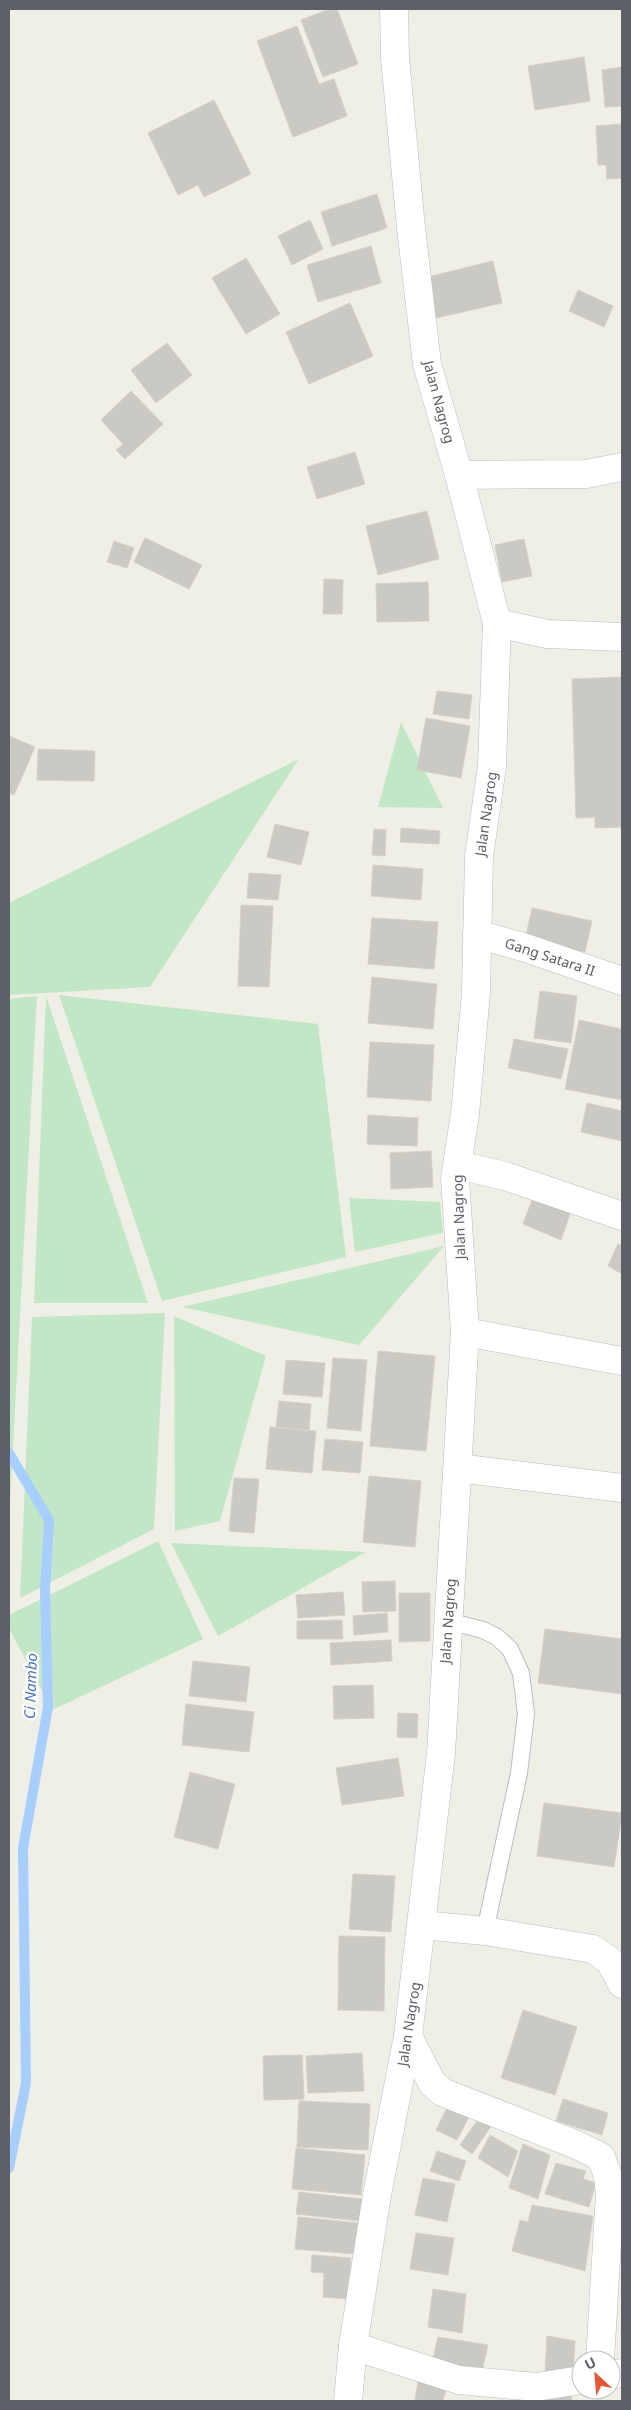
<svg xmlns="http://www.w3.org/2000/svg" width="631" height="2410" font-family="'Noto Sans',sans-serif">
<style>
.green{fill:#c2e7c7}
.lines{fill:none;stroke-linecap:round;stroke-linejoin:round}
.stream{stroke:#a6ceff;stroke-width:10}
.building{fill:#cac9c3;stroke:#d4d1c4}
.service-casing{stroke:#babcc1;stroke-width:18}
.minor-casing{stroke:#babcc1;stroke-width:29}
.service{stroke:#fff;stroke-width:16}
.minor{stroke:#fff;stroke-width:28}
.labels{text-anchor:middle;stroke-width:5;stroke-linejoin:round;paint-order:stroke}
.street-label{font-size:14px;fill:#5d6066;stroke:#fff}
.water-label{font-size:15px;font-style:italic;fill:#4775c4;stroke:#fff}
</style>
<rect width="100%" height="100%" fill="#f0efe6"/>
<g class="green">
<polygon points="401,722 443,808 378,807"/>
<polygon points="299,759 150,987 9,995 9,903"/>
<polygon points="59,995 318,1024 346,1257 162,1301"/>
<polygon points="37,996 9,1522 9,999"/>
<polygon points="46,996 148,1303 34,1303"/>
<polygon points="349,1198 440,1202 443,1233 355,1252"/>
<polygon points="444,1246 359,1345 182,1307"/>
<polygon points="165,1313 154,1529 20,1598 32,1317"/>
<polygon points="174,1316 266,1356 220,1521 175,1531"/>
<polygon points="158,1541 203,1639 52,1710 9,1628 9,1615"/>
<polygon points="171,1543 366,1552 218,1636"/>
</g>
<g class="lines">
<polyline class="stream" points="9,1453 49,1520 45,1591 48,1707 23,1848 26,2083 9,2168"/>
</g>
<g class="building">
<polygon points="329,9 337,9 358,64 323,77 301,20"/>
<polygon points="297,26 319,84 334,79 347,116 293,137 257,41"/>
<polygon points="584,57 590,101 535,110 528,66"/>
<polygon points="622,67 622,106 605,107 602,70"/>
<polygon points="214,100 251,174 204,197 198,185 178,195 148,133"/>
<polygon points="622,124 622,178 607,179 606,165 598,165 596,126"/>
<polygon points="377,194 387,228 332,246 321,212"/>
<polygon points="310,220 323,249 292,265 278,236"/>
<polygon points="371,246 381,283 318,302 307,265"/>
<polygon points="246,258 280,314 246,334 212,278"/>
<polygon points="493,261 502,303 436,318 427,277"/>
<polygon points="578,290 613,306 604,327 569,311"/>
<polygon points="350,303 373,356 309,384 286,332"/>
<polygon points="167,343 192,375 156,403 131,370"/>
<polygon points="131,391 163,424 125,459 116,450 123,444 101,420"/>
<polygon points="355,452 365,484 317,499 307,467"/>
<polygon points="427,511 439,559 378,575 366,526"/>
<polygon points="145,538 202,565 189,589 134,562"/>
<polygon points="524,539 532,576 502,582 495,545"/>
<polygon points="114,541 134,548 127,568 107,562"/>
<polygon points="324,579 343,580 342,614 323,614"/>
<polygon points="428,582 429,621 377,622 376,584"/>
<polygon points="622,677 622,827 595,828 595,817 576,818 572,679"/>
<polygon points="437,691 472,695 469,719 433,714"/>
<polygon points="426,718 470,726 461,778 417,770"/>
<polygon points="9,736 35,747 14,795 9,793"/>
<polygon points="38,749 95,751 94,781 37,780"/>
<polygon points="275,824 309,832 301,865 267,857"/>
<polygon points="401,828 440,831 439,844 400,842"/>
<polygon points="374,829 386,830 385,856 372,855"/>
<polygon points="373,865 423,869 421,900 371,896"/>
<polygon points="249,873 281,875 278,900 247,898"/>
<polygon points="241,905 273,906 269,987 238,986"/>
<polygon points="532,908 592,921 585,952 525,940"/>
<polygon points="372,918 438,922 434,969 368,964"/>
<polygon points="372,977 437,984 433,1029 368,1023"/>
<polygon points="540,991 577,996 571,1043 534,1038"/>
<polygon points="579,1020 622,1029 622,1100 565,1089"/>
<polygon points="514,1039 568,1049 561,1079 508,1068"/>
<polygon points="370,1042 434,1045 431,1101 367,1097"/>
<polygon points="587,1103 622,1111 622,1141 581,1132"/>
<polygon points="368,1115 418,1118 417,1146 367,1144"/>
<polygon points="431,1151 433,1187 391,1189 390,1153"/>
<polygon points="534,1195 571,1211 561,1240 523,1224"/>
<polygon points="618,1244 622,1246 622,1274 608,1266"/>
<polygon points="378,1351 435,1356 426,1451 370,1446"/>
<polygon points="333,1358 367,1360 361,1431 327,1428"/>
<polygon points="286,1360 325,1363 322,1397 283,1394"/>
<polygon points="279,1401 311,1404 309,1430 276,1427"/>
<polygon points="270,1427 316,1431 312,1473 266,1469"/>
<polygon points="325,1439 363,1442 360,1473 322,1470"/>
<polygon points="369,1476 421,1481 415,1547 363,1542"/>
<polygon points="234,1478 259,1479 254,1533 229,1531"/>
<polygon points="395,1581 396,1611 363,1612 362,1582"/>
<polygon points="343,1592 345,1615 298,1618 296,1595"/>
<polygon points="399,1593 430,1593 430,1641 399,1642"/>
<polygon points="387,1613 388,1632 354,1635 353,1616"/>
<polygon points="342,1620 343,1639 297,1639 297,1621"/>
<polygon points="545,1629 622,1639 622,1694 538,1683"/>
<polygon points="391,1640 392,1661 331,1665 330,1643"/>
<polygon points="193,1661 250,1667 246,1702 189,1696"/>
<polygon points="373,1685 374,1718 334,1719 333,1686"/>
<polygon points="186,1704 254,1712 249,1752 182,1745"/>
<polygon points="398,1713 418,1714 417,1738 397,1737"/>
<polygon points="398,1758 404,1796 342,1805 336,1768"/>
<polygon points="190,1772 235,1784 218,1849 174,1837"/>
<polygon points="544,1803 622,1813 614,1867 537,1856"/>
<polygon points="353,1874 395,1876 391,1932 349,1929"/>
<polygon points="339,1936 385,1937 384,2011 338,2010"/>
<polygon points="523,2010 577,2027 555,2095 501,2078"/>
<polygon points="362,2053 364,2091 308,2093 306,2056"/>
<polygon points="302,2055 304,2099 264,2100 263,2056"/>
<polygon points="563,2099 608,2113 602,2135 556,2121"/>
<polygon points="299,2101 370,2104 368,2150 297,2147"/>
<polygon points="450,2102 471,2113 457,2140 436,2130"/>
<polygon points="482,2114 494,2122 472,2154 460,2145"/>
<polygon points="490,2135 518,2151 508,2177 478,2158"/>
<polygon points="523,2144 550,2155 538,2199 509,2188"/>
<polygon points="296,2148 365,2155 361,2195 292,2189"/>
<polygon points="437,2151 466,2161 459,2181 430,2171"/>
<polygon points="556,2163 586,2171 583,2179 596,2183 589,2207 545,2194"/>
<polygon points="423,2178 455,2184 447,2222 415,2215"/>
<polygon points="299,2192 362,2199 359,2221 296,2214"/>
<polygon points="532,2205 593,2216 585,2271 512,2251 520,2220 528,2222"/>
<polygon points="298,2217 358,2223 354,2254 295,2249"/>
<polygon points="416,2233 454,2238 448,2275 410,2269"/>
<polygon points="312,2255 351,2258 348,2299 323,2297 324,2273 311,2272"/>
<polygon points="433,2289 466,2294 462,2333 428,2327"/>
<polygon points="547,2336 575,2341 573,2376 545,2374"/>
<polygon points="438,2337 488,2345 480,2379 431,2367"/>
<polygon points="418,2381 446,2389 443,2401 415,2401"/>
<polygon points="571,2391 572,2401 546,2401 545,2393"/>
</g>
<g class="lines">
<defs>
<polyline id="service" points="448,1621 483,1630 497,1637 510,1649 521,1673 526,1714 519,1773 485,1931"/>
<g id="minor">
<polyline points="459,475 586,474 622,467"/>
<polyline points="497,623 547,634 622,637"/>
<polyline points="477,934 526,948 622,981"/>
<polyline points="458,1165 505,1176 622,1216"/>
<polyline points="465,1332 622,1361"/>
<polyline points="458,1468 622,1488"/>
<polyline points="422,1925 485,1931 593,1949 610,1961 622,1984"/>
<polyline points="408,2036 432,2083 442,2092 577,2145 601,2157 608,2176 610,2193 600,2360"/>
<polyline points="353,2346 459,2380 536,2387 581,2380"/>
<polyline points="611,2375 622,2373"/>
<polyline points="348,2401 353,2346 377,2195 408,2036 441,1753 465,1332 455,1178 465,1114 476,993 479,856 492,766 497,623 459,475 427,364 411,228 395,58 394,9"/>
</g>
</defs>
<use href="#service" class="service-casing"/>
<use href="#minor" class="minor-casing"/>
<use href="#service" class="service"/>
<use href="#minor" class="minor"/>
</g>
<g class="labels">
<g class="street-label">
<text transform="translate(439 402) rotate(75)" y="5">Jalan Nagrog</text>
<text transform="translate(486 814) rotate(-82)" y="5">Jalan Nagrog</text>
<text transform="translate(550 957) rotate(18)" y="5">Gang Satara II</text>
<text transform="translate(459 1217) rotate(-92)" y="5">Jalan Nagrog</text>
<text transform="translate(448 1621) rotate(-86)" y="5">Jalan Nagrog</text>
<text transform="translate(409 2024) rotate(-81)" y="5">Jalan Nagrog</text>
</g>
<g class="water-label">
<text transform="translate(31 1686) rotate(-88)" y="5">Ci Nambo</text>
</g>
</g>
<rect width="631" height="2410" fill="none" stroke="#5d6066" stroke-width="20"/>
<g transform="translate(596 2375) rotate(334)"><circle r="24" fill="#ffffff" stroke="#bebfc2"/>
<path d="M0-4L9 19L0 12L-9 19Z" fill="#ea5531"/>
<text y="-8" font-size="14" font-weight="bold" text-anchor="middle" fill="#5d6066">U</text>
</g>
</svg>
